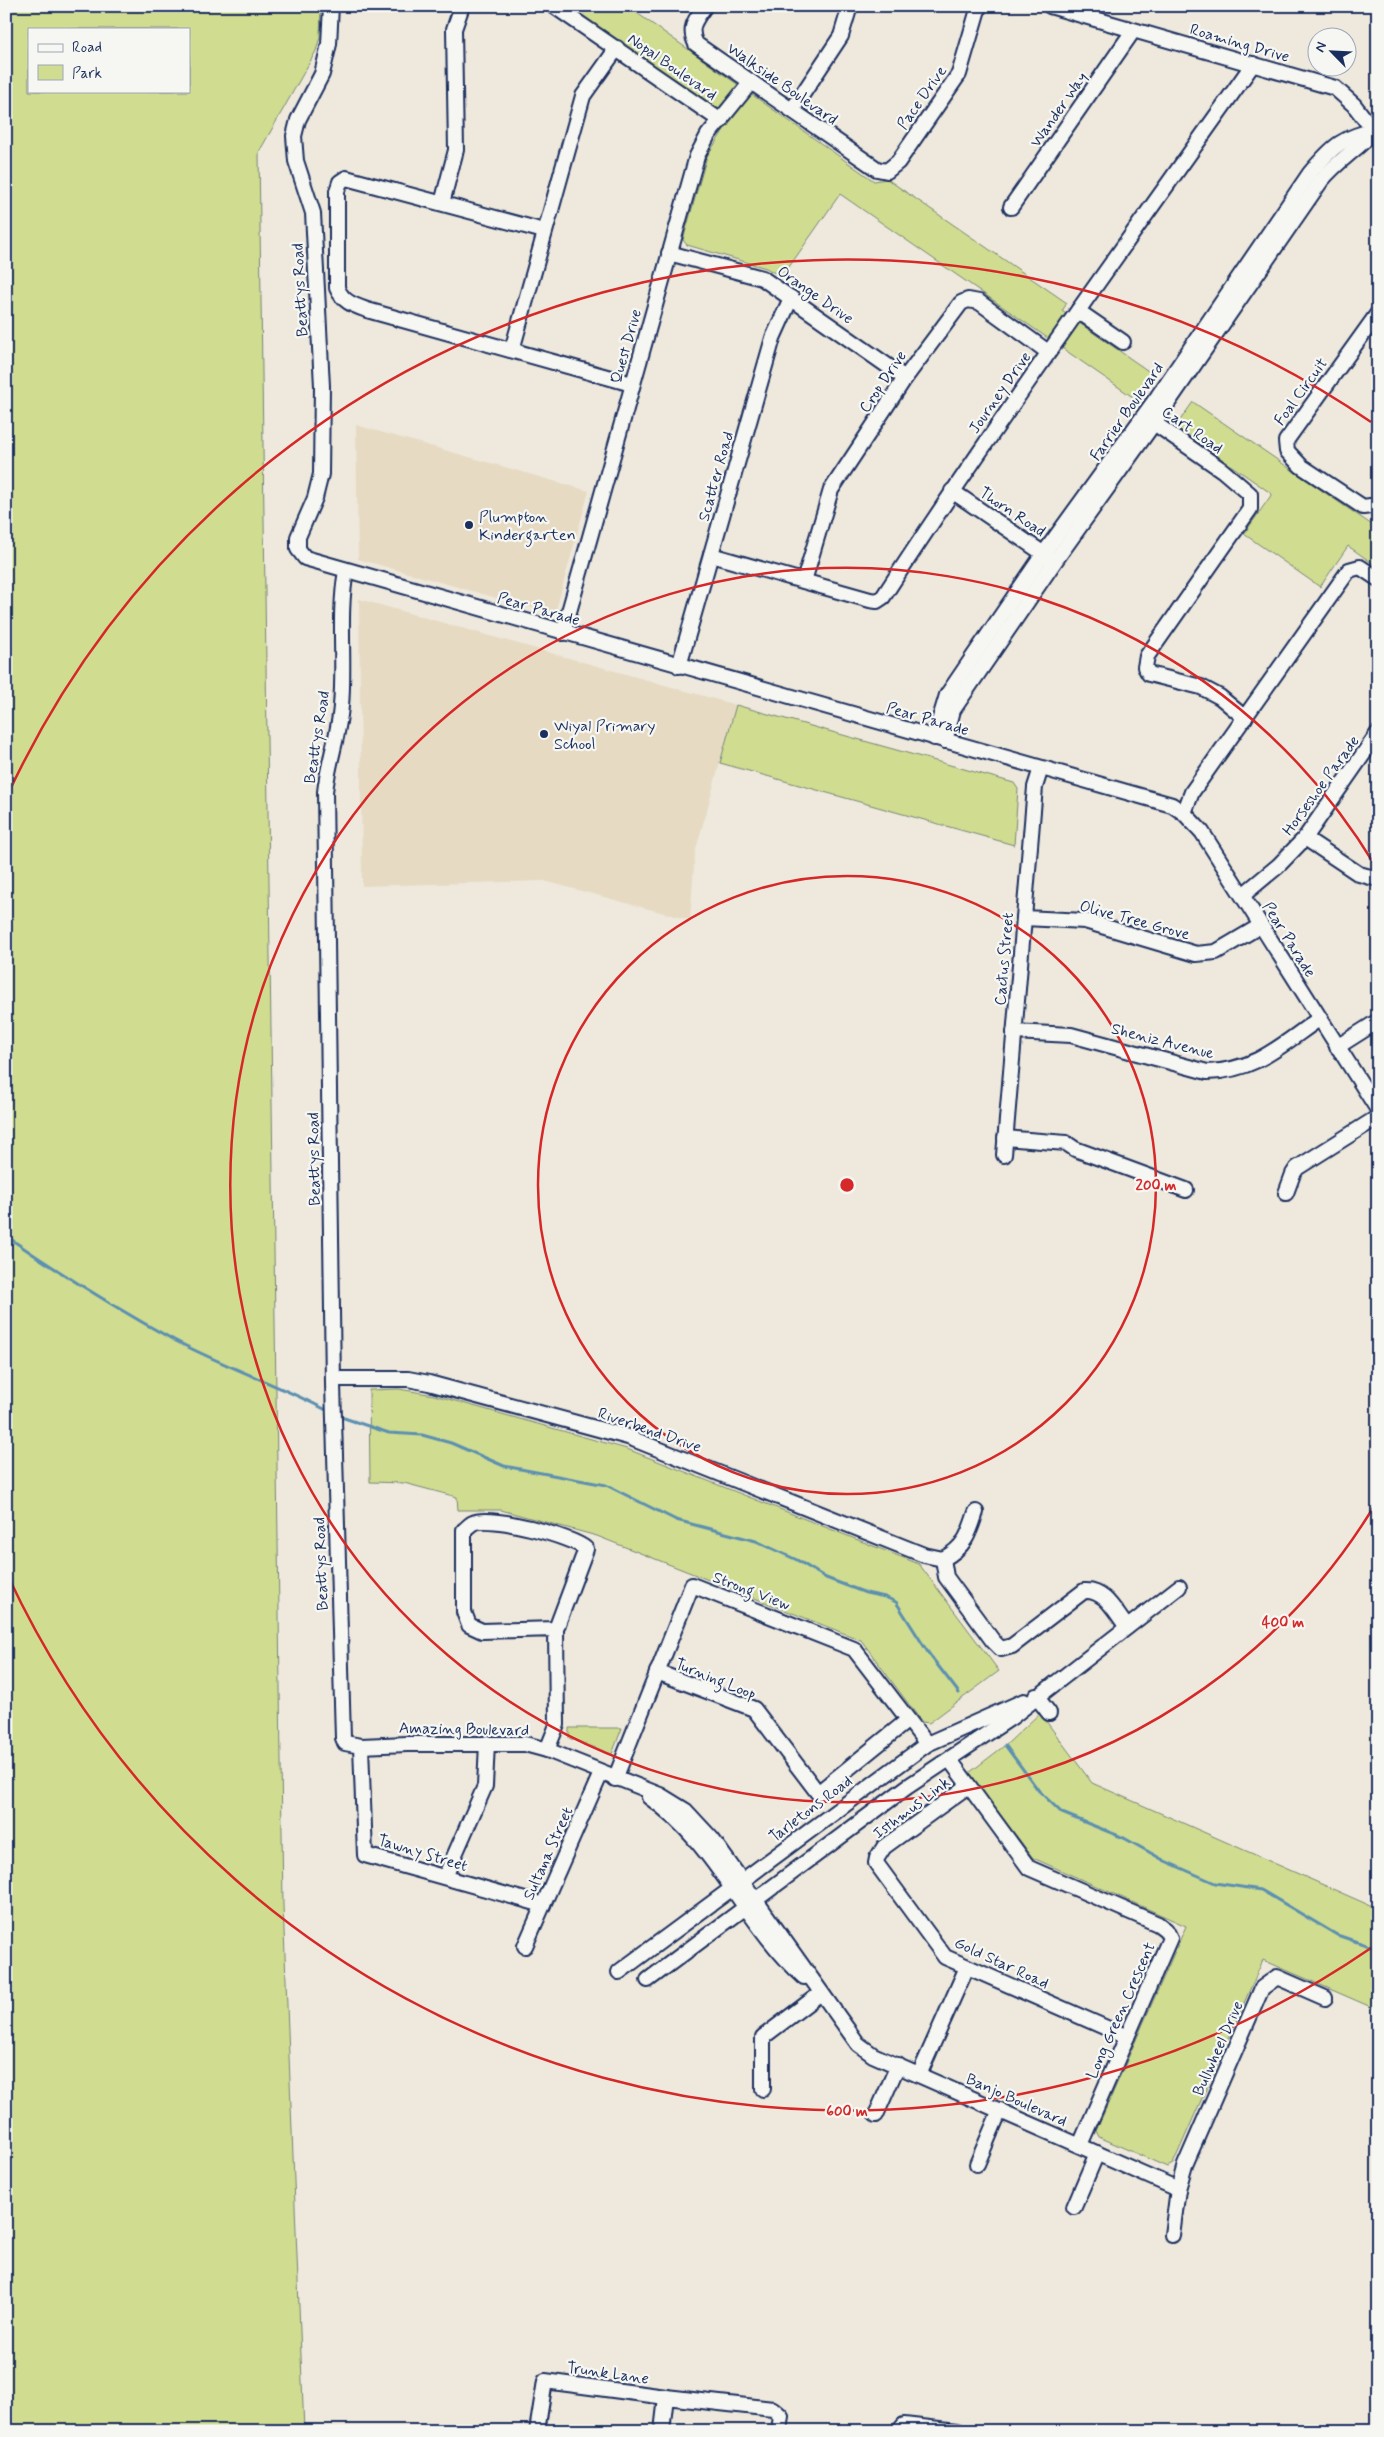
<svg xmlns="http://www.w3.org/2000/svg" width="1384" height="2437" font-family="Mynerve,sans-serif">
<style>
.built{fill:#e6dac3}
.green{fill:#d0dc8f;stroke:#768676;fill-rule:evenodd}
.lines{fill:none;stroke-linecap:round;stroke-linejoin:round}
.stream{stroke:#5c90b1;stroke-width:3}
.minor-casing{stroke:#1b2f5e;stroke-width:18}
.minor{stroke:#f6f6f2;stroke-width:14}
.ring{fill:none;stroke:#d62828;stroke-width:2.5}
.poi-dot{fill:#1b2f5e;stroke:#f6f6f2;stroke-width:2}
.labels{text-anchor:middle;stroke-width:4.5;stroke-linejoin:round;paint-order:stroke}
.street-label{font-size:16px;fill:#1b2f5e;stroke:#f6f6f2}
.poi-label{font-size:16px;fill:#1b2f5e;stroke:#f6f6f2;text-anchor:start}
.centre{fill:#d62828;stroke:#f6f6f2;stroke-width:2.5}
.ring-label{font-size:15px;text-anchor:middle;font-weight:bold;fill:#d62828;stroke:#f6f6f2;stroke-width:4.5;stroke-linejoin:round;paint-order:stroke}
</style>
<rect width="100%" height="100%" fill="#efe9dd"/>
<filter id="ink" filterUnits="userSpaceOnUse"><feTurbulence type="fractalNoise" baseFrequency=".02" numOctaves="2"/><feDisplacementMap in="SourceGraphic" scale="10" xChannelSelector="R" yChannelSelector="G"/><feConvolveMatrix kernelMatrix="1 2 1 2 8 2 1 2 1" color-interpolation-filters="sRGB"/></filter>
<g filter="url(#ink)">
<g class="built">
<polygon points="356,425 589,491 556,610 550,613 358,559"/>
<polygon points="359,599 736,705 695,853 690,920 544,881 362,886"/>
</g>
<g class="green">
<path d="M6,6H321L320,37L316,51L259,152L283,1905L304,2431H6ZM29,29H189V91H29Z"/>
<polygon points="554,6 627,6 874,181 887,179 1067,303 1062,311 1154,375 1137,400 840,194 782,277 766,268 687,245 683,240 707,156 727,125"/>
<polygon points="1193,402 1378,529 1378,567 1348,546 1320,587 1244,534 1272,494 1179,429 1178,423"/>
<polygon points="736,705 1014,783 1018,789 1014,845 720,763"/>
<polygon points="399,1389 434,1395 627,1449 919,1564 999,1671 929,1723 922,1722 861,1640 597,1536 501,1510 458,1510 457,1497 404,1483 370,1482 369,1390"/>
<polygon points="1040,1713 1092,1783 1378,1909 1378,2010 1263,1960 1173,2164 1167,2167 1099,2137 1096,2131 1186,1926 1033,1858 969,1773 1008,1743"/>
<polygon points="569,1728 622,1728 612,1754 569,1738"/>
</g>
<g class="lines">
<g class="stream">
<path d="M6,1236C60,1273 117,1309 174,1340C225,1367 280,1385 330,1412"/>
<polyline points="338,1416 389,1433 422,1435 451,1443 504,1466 606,1485 676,1520 756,1541 797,1560 826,1578 866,1593 885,1597 896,1602 929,1654 959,1693"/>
<polyline points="1005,1745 1039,1791 1062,1813 1124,1838 1165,1861 1215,1883 1261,1890 1337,1935 1378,1949"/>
</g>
<defs>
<g id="minor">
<polyline points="331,6 329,44 322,74 298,120 294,136 296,161 313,213 322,386 321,474 315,498 298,537 298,549 305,558 1172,805 1184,813 1202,832 1378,1110"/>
<polyline points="554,6 721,121"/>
<path d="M705,6C695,20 688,28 696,44L877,169L887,171L898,162L959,74L979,6"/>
<polyline points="1050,6 1335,88 1354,105 1374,131"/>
<polyline points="792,110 841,36 850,6"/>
<polyline points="442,203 456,150 454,29 462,6"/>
<polyline points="1011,207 1133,31"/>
<path d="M544,231L346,178L340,182L337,191V288C343,302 353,305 367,310L632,384"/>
<polyline points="669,253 762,278 905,378"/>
<polyline points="1078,311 1123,342"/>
<polyline points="1378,313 1286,441 1287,451 1301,466 1363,507 1378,505"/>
<polyline points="512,350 583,96 617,48"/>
<polyline points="1147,418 1222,470 1250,494 1250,509 1147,656 1145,667 1149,674 1201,687 1220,697 1245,718"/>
<polyline points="952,491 1050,558"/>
<path d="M711,555L870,600L877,601L883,597C1001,415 1128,241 1253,64"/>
<path d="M346,571C338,615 345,661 341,706C339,735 328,762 325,792L333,1384L343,1738L345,1743L361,1746L407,1744H525L547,1750L660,1795L686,1811L712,1839L858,2044L873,2055L1178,2189L1172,2235"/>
<polyline points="804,581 831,490 905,378 961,303 968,300 979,302 1048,352"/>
<polyline points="563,633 697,156 708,135 751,82"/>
<polyline points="679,666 773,338 791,298"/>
<path d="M934,738L947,695L1044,553L1158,396L1310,173C1333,146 1343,136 1378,130"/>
<path d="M945,741L953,710L1055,561L1154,423L1321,181C1337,161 1358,149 1374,131"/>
<polyline points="1184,813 1192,792 1349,570 1360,567 1378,579"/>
<polyline points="1305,838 1359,874 1378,879"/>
<polyline points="1243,895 1278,866 1305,838 1378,733"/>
<polyline points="1024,918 1085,921 1196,954 1216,952 1260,926"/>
<path d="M1014,1032L1071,1035L1207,1072C1256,1071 1281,1045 1319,1019"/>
<polyline points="1337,1047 1378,1021"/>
<polyline points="1005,1138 1066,1143 1075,1149 1186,1190"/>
<polyline points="1004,1155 1035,787 1041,768"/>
<polyline points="1286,1193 1293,1174 1297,1168 1378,1117"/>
<polyline points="333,1379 408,1379 429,1383 628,1437 924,1555 943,1559"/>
<path d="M943,1559L946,1577L993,1641L1001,1649L1012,1646L1084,1591C1105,1589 1115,1612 1127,1627"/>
<path d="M943,1559C965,1547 969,1534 976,1512"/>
<polyline points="657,1672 754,1709 818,1793 908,1720"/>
<polyline points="1036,1696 1049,1713"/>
<polyline points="361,1746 365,1855 543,1905"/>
<path d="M547,1750L557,1725L556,1629L586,1549C574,1537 489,1514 473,1523C470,1524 467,1528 464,1530V1612L469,1625L482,1631L556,1629"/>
<polyline points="950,1760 1029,1868 1158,1924 1166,1930 1170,1938 1080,2145"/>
<polyline points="615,1779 692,1585 854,1649 927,1744"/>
<polyline points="968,1786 884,1847 877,1858 876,1863 945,1957 1127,2037"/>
<path d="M649,1797C716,1843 745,1924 804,1977"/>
<polyline points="445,1877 485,1786 487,1743"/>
<polyline points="525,1946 601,1773"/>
<polyline points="619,1972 927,1744 1024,1701"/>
<polyline points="648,1980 907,1787 1012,1717 1179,1587"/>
<polyline points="919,2075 967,1967"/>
<polyline points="763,2089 763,2037 821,1993"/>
<polyline points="876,2115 898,2065"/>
<polyline points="977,2164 1000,2110"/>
<polyline points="1178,2189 1185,2165 1262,1988 1277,1977 1325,1998"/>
<polyline points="1074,2207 1097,2153"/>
<polyline points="537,2431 545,2381 666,2397"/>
<polyline points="662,2431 666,2397 773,2409 781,2416 779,2431"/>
<polyline points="899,2431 904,2425 957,2431"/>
</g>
</defs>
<use href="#minor" class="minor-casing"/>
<use href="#minor" class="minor"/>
</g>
</g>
<g class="ring">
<circle cx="847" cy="1185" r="309"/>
<path d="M1376 1503A617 617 0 1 1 1376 867"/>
<path d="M1371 1948A926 926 0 0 1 8 1576M8 794A926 926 0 0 1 1371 422"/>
</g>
<g class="poi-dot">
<circle cx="469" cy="525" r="5"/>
<circle cx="544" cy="734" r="5"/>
</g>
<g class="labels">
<g class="street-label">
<text transform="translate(1240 42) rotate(16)" y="6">Roaming Drive</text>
<text transform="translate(673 66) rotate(35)" y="6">Nopal Boulevard</text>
<text transform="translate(783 83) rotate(35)" y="6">Walkside Boulevard</text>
<text transform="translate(921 97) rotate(-55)" y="6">Pace Drive</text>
<text transform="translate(1058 109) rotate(-55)" y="6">Wander Way</text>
<text transform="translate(299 290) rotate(-93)" y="6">Beattys Road</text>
<text transform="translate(816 294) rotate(35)" y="6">Orange Drive</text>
<text transform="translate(625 346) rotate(-74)" y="6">Quest Drive</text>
<text transform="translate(882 381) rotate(-56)" y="6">Crop Drive</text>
<text transform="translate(1300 391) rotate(-54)" y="6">Foal Circuit</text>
<text transform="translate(999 392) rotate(-55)" y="6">Journey Drive</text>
<text transform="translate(1126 411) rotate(-55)" y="6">Farrier Boulevard</text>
<text transform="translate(1193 429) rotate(35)" y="6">Cart Road</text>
<text transform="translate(715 476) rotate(-74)" y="6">Scatter Road</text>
<text transform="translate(1013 511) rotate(34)" y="6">Thorn Road</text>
<text transform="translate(539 608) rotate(16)" y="6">Pear Parade</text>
<text transform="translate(928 718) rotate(16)" y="6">Pear Parade</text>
<text transform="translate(316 737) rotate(-81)" y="6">Beattys Road</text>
<text transform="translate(1320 785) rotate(-54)" y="6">Horseshoe Parade</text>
<text transform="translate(1135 919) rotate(15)" y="6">Olive Tree Grove</text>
<text transform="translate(1290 939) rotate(58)" y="6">Pear Parade</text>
<text transform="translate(1003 959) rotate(-85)" y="6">Cactus Street</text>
<text transform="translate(1163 1040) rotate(14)" y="6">Sheniz Avenue</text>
<text transform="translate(313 1159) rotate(-91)" y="6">Beattys Road</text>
<text transform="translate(650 1429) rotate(19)" y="6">Riverbend Drive</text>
<text transform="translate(320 1564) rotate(-92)" y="6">Beattys Road</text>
<text transform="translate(752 1590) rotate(21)" y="6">Strong View</text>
<text transform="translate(716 1678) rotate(22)" y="6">Turning Loop</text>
<text transform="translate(464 1728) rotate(1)" y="6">Amazing Boulevard</text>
<text transform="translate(911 1807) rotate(-37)" y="6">Isthmus Link</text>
<text transform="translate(810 1808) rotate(-37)" y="6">Tarletons Road</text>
<text transform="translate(423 1852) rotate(17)" y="6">Tawny Street</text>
<text transform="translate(547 1853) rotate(-66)" y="6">Sultana Street</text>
<text transform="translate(1002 1962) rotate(25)" y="6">Gold Star Road</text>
<text transform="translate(1120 2010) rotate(-66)" y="6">Long Green Crescent</text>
<text transform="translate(1217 2048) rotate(-66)" y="6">Bullwheel Drive</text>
<text transform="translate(1017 2099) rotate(24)" y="6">Banjo Boulevard</text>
<text transform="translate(608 2372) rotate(8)" y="6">Trunk Lane</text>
</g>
<g class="poi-label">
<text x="479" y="522">Plumpton<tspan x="479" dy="18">Kindergarten</tspan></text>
<text x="554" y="731">Wiyal Primary<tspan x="554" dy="18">School</tspan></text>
</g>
</g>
<circle cx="847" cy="1185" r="8" class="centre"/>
<g class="ring-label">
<text x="1156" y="1190">200 m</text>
<text x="1283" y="1627">400 m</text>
<text x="847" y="2116">600 m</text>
</g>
<rect width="1384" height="2437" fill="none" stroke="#f6f6f2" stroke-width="25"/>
<rect x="12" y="12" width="1359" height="2412" fill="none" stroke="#1b2f5e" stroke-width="2" filter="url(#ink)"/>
<rect x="28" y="28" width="162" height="65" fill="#f6f6f2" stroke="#9ea6b7"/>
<rect x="38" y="44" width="25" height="8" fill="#f6f6f2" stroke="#9ea6b7"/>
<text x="72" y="52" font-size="15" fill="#1b2f5e">Road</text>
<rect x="38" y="65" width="25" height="15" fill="#d0dc8f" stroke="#9ea6b7"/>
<text x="72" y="78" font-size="15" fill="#1b2f5e">Park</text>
<g transform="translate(1332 52) rotate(294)"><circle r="24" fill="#f6f6f2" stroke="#9ea6b7"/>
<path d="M0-4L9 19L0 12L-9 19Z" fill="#1b2f5e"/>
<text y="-8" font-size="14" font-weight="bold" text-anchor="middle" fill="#1b2f5e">N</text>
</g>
</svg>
